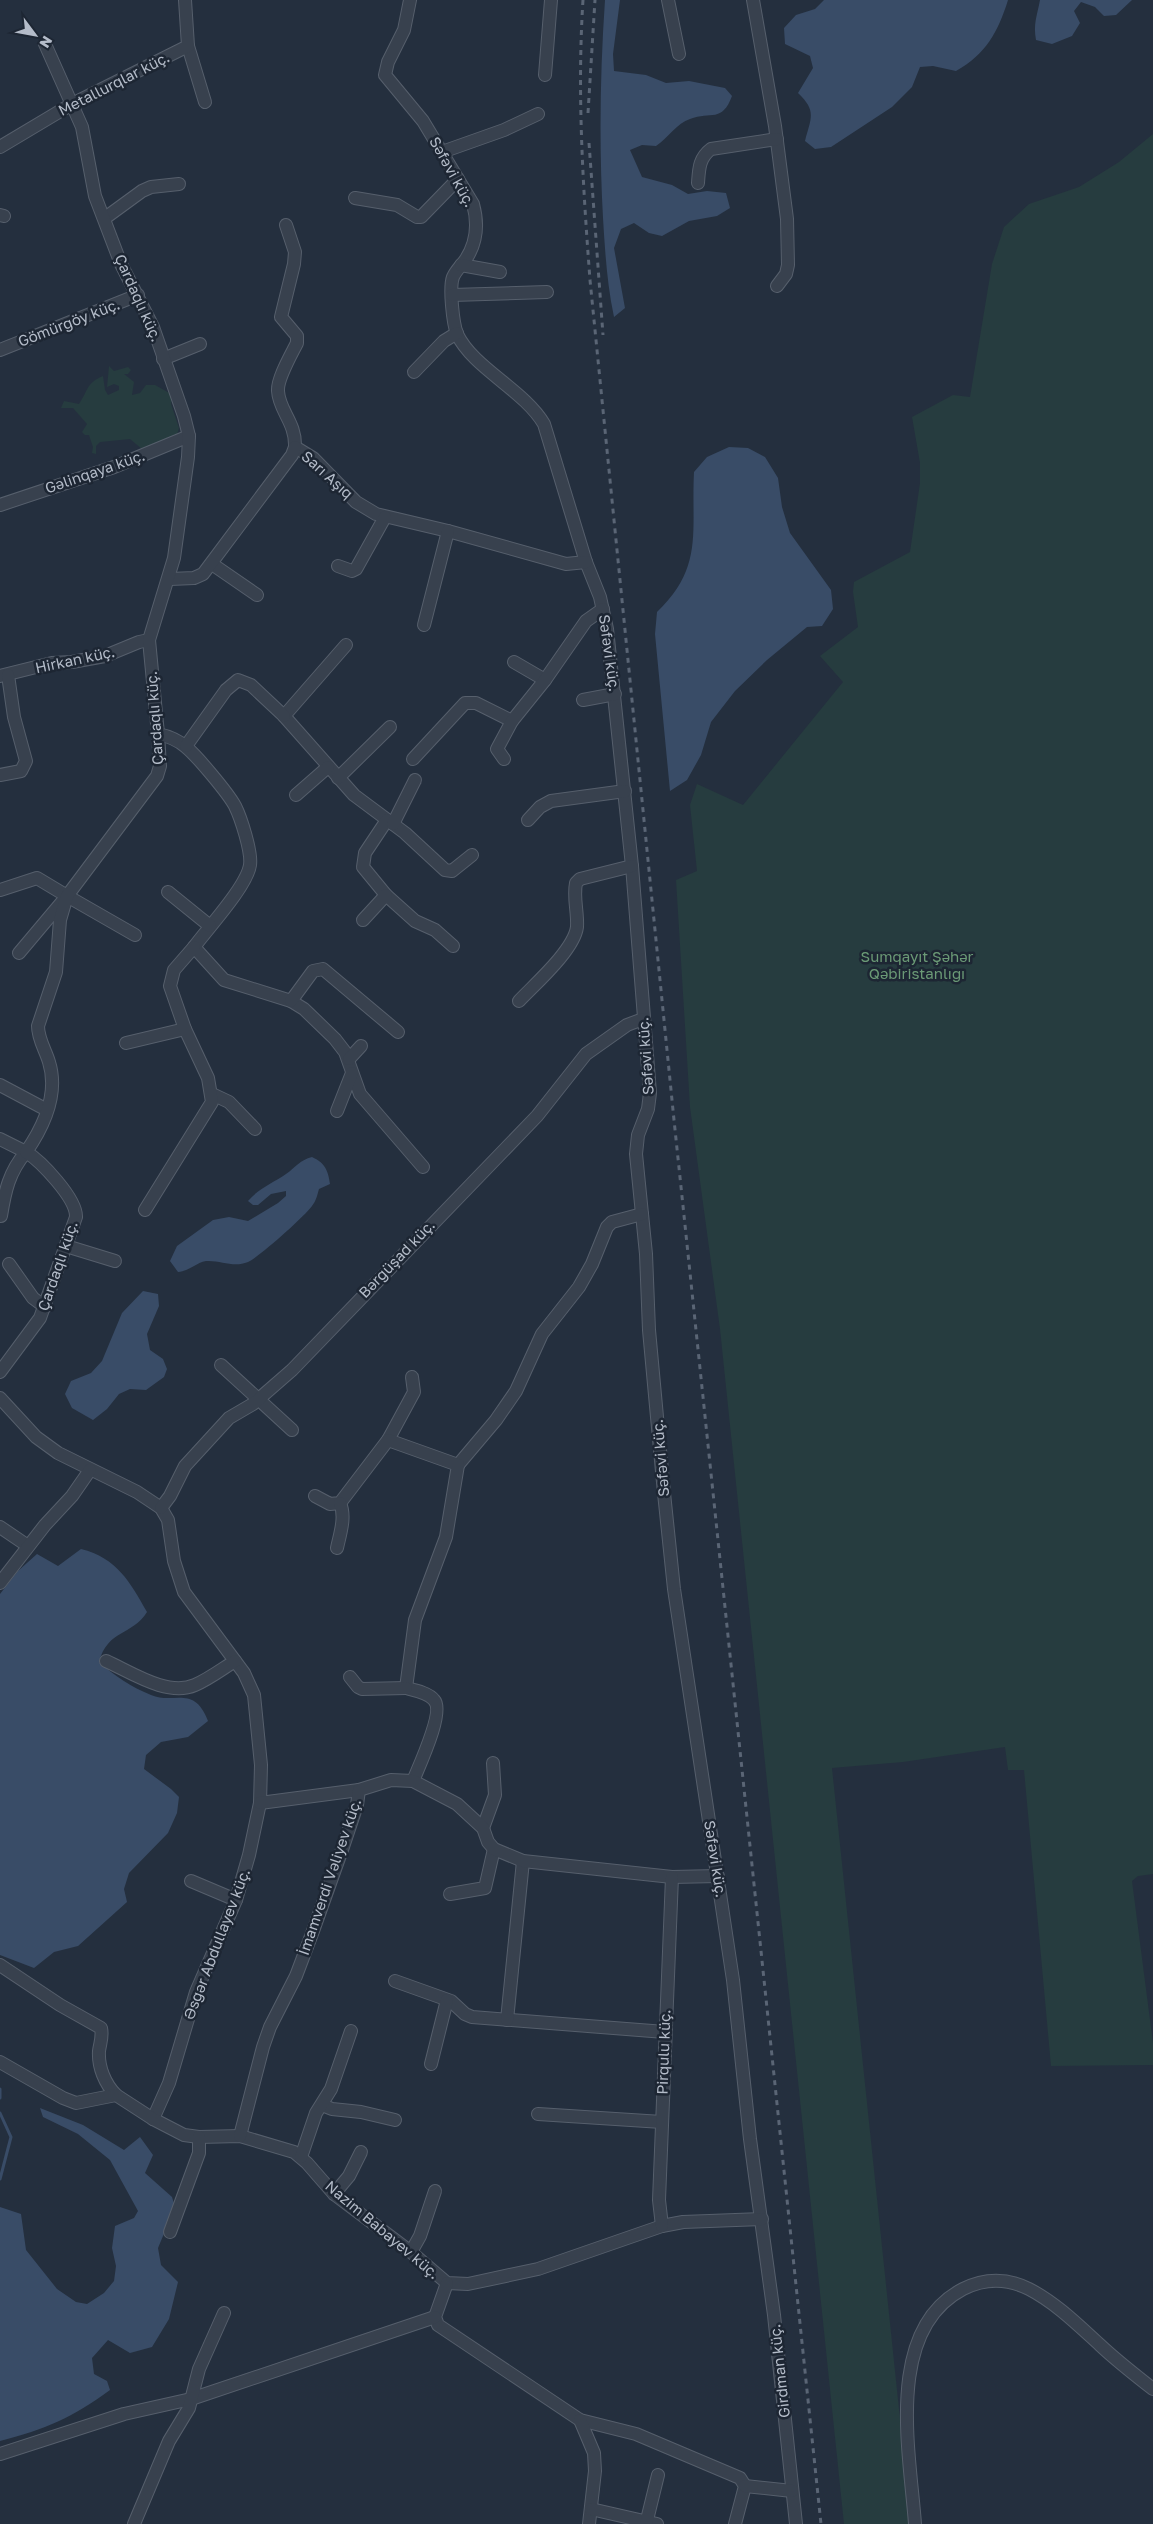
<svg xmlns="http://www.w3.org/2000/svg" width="1153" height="2524" font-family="'Golos Text',sans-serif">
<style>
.green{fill:#263c3f}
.water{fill:#394c67}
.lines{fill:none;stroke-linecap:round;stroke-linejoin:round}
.stream{stroke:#394c67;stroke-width:3}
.minor-casing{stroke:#565f6c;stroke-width:14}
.minor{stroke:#38414e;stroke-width:12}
.rail{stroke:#5a6575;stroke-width:3;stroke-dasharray:5 5;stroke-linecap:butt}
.labels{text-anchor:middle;stroke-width:5;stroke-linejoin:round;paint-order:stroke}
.street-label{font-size:15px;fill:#b4bcc9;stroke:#1d2633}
.park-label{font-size:15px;fill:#6b9a76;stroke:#1d2633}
</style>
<rect width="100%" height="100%" fill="#242f3e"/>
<g class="green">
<polygon points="1153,134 1153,1874 1138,1876 1132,1881 1153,2043 1153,2065 1051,2066 1024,1770 1008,1770 1005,1747 903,1762 832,1768 911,2524 844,2524 720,1329 690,1107 676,880 697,871 690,805 697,784 743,805 843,682 820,656 858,627 853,592 854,582 910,552 920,483 920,463 912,417 953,395 970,397 992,264 1004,227 1029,204 1079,187 1119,162"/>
<path d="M109,366L114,371L128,367L131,370L128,374H124L134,382L132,395L140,393L146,385H155L173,395L171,404L179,428L177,435L142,449L130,439L100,442L96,446V454L92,453L93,447L89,435H85L82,432L87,424L73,408H61L64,401L79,404C88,391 86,383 103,376L105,390L108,395L119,390V386L114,384L107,387Z"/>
</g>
<g class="water">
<path d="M605,0H620L613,54L614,71L646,75L666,83L689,81L725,88L732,96C722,123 711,111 690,119C677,123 668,138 656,146L642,145L630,150L642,177L672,185L688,194L707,191L726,193L730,208L717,216L689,221L662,236L649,233L634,223L621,229L614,248L625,308L614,317C607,284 605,251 603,218C599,145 600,73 605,0Z"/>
<path d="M824,0H1008C998,32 986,54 956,71L933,66L920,67L912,87L892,107L831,147L815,149L805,141C811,118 817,111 798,93L813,68L810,56L785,44L784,28L796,15L815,9Z"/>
<path d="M1040,0H1132L1116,15L1104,16L1095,7L1081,2L1074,11L1080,23L1072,36L1052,44L1036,40C1033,24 1037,16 1040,0Z"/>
<path d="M729,447L748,448L765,457L778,478L782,507L790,533L831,590L833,609L822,626L807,627L767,660L735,691L711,722L701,755L687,780L670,791L655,634L657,612C704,567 691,532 694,472L707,457Z"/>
<path d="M312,1157C325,1163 328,1170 330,1184L319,1189C317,1196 316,1201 312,1206C304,1217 258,1258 248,1262C233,1268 221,1260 206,1261C197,1262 190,1271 178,1272L170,1261L177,1246L213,1220L229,1217L248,1221L278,1203L286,1196V1191L271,1194L258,1205H253L248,1201C259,1188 273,1183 286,1174C296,1167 300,1160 312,1157Z"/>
<polygon points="143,1291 158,1294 159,1306 147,1334 150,1350 163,1359 167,1369 164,1377 146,1390 130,1389 119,1394 107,1409 93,1420 72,1408 65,1394 71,1381 91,1373 102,1361 122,1313"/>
<path d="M81,1549C117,1558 130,1582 147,1612C132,1636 108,1629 99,1662C115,1676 131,1687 151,1695C174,1705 194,1684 208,1721L188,1737L161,1742L146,1755L144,1769L171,1789L179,1797L177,1813L168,1833L129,1873L124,1889L127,1902L78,1946L54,1952L34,1968L0,1955V1594L18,1571L37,1554L58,1566Z"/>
<path d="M40,2108L83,2125L124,2150L140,2137L153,2155L145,2173L172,2197L175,2207L158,2248L161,2265L178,2282L169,2319L152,2347L130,2353L108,2340L92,2358L94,2374L107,2381L110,2390C72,2418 46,2429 0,2441V2207L21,2214L26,2250L57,2289L76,2302L87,2304L104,2293L114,2281L116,2266L112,2248L115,2226L134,2218L138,2211L110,2160L78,2134L43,2117Z"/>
</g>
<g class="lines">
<g class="stream">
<polyline points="0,2089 0,2098"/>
<polyline points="0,2113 11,2137 0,2179"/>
</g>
<defs>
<g id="minor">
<path d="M410,0L404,30L388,62L385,75L423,121L473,204C478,222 477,242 466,259C462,265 456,270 453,277C449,288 453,323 457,334C473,368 524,390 544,424L586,562L600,597L607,629L632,866L650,1093L648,1109L638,1135L636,1154L646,1254L649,1330L664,1493L674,1589L733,1980L750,2139L774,2315L796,2524"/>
<polyline points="668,0 679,54"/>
<polyline points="753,0 775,126 787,219 788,265 786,274 777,286"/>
<polyline points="188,46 205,102"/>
<polyline points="545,75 551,0"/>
<polyline points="0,147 72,104 188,46 185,0"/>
<polyline points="442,152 504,130 538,114"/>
<path d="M698,183C699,169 699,158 711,149L777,139"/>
<polyline points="355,198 397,205 417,217 421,217 458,179"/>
<polyline points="0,215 4,216"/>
<polyline points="105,218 142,191 151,187 179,184"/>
<path d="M286,225L295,252L294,264L281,317L297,336V343C291,355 277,379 278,391C279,411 296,422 295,447L313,458L356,502L376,514L448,531L566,564L586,562"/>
<polyline points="461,265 500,272"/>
<polyline points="452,295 547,292"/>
<polyline points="0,350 138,295"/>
<polyline points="163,359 200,344"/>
<polyline points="414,372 444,341 457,333"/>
<polyline points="0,505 114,467 189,436"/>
<polyline points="212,564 257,595"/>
<polyline points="338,566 352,571 356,569 385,517"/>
<polyline points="170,579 194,578 203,574 292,455 295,447"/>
<polyline points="424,625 448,531"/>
<polyline points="346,645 284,716 354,795 405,833 445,870 452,871 472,855"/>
<polyline points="514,662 545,680"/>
<polyline points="0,676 52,663 72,662 105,656 139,642 149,640"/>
<polyline points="583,700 615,694"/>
<path d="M158,734C168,736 178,740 186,747C197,756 228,793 235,806C241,818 252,852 250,865C247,886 208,928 194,947L224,980L291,1001L304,1009L335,1039L345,1052L360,1094L423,1167"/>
<polyline points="186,746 226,690 238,680 251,685 284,716"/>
<polyline points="413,759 465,703 476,703 512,721"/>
<polyline points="504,759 497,749 512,721 545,680 586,621 603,609"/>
<polyline points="0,775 21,771 26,761 14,717 8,675"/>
<polyline points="338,778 390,727"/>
<polyline points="296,795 328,767"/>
<polyline points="387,820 365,853 363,867 386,895 415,921 435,930 453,946"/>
<polyline points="528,820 540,807 551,801 625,791"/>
<polyline points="393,824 415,780"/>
<polyline points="0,890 37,878 67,896 19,953"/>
<polyline points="168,892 210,926"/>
<polyline points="67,896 135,935"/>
<polyline points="363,920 386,895"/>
<polyline points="291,1001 313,971 323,969 398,1032"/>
<path d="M519,1001C535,984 574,950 577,927C578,912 573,898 576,883L580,879L632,866"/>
<polyline points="126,1043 185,1029"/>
<polyline points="349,1059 361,1046"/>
<polyline points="0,1085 47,1110"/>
<polyline points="212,1094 229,1102 255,1129"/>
<polyline points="337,1111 352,1073"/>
<path d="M0,1139L26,1152C9,1172 5,1191 1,1216"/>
<polyline points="145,1210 212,1102 208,1078 185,1029 170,986 174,970 194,947"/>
<polyline points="66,1246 115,1261"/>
<polyline points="9,1264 33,1298 45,1307"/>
<polyline points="221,1365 292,1430"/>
<path d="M0,1372L40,1318L76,1217C77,1199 41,1161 26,1152C44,1126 59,1094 49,1062C45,1049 38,1039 38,1026L56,972L60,920L67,896L157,776L160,766L158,734L149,640L174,558L188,457L189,436L184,416L153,327L121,264L95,196L82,127L45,44"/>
<polyline points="0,1398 36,1437 58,1453 137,1492 161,1508 168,1520 174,1561 184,1592 244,1673 254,1695 261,1765 260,1803 249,1855 236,1900 196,1992 169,2083 153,2119"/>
<polyline points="388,1440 414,1392 412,1377"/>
<polyline points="458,1465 496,1420 516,1391 542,1334 579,1287 592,1264 607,1227 612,1222 642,1214"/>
<path d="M315,1496L330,1504L340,1503L388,1440L458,1465L446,1537L415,1620L406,1688C414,1690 429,1693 434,1700C445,1711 419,1766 413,1781"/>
<polyline points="161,1508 170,1496 185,1466 229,1418 253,1404 292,1370 537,1116 586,1054 627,1025 643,1019"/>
<polyline points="0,1527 28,1546"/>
<path d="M337,1548C340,1534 346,1517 340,1503"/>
<polyline points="0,1583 45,1525 72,1496 90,1470"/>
<path d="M106,1661C131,1672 167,1697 195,1685C209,1679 222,1669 235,1661"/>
<polyline points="350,1677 358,1687 362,1689 406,1688"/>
<polyline points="260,1803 359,1790"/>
<polyline points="483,1828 495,1795 493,1763"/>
<polyline points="191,1881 236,1900"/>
<polyline points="450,1894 485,1888 494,1849"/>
<path d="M0,1965L60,2005L101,2028C103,2037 100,2043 99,2051C98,2067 105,2084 116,2095"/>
<polyline points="395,1981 451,2001 465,2014 472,2017 665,2032"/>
<polyline points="507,2020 523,1861"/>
<polyline points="0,2062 63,2098 76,2103 116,2095 153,2119 184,2135 199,2137 240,2136 294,2152 307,2163 334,2194 411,2252 447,2283 468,2284 538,2269 662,2226 683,2222 762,2219"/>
<polyline points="431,2064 447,2000"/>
<polyline points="322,2105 332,2109 361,2112 395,2120"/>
<polyline points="538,2114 662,2122"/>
<polyline points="240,2136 263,2047 270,2027 296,1976 313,1931 343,1847 357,1805 359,1790 391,1780 413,1781 457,1804 483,1828 488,1842 494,1849 523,1861 672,1877 718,1876"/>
<polyline points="301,2157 316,2113 331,2089 351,2031"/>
<polyline points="334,2194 349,2176 361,2152"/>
<polyline points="662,2226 659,2200 672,1877"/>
<polyline points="170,2232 199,2153 199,2137"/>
<polyline points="411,2252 420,2236 435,2191"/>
<polyline points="447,2283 435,2317 438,2325 580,2420 636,2434 740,2478 745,2486 735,2524"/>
<polyline points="580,2420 594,2453 595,2471 589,2524"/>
<polyline points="0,2454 124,2414 191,2399 435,2317"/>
<polyline points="745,2486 792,2491"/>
<polyline points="591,2509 657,2524"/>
<polyline points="134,2524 169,2441 189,2408 199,2369 224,2313"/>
<polyline points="646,2524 658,2475"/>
<path d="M915,2524C910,2453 884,2330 963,2289C985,2278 1007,2278 1029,2289C1056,2303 1078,2325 1100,2345C1117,2361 1135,2375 1153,2389"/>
</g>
</defs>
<use href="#minor" class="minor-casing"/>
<use href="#minor" class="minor"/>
<g class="rail">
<path d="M583,0C577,93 583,187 590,280L674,1120L821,2524"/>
<polyline points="588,113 595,0"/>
<polyline points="589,143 603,335"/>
</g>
</g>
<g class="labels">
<g class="street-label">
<text transform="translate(114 84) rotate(-27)" y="5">Metallurqlar küç.</text>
<text transform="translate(452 172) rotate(61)" y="5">Səfəvi küç.</text>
<text transform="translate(138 298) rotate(66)" y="5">Çardaqlı küç.</text>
<text transform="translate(69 323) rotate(-21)" y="5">Gömürgöy küç.</text>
<text transform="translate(95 472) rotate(-19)" y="5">Gəlinqaya küç.</text>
<text transform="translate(327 475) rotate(42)" y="5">Sarı Aşıq</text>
<text transform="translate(609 653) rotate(82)" y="5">Səfəvi küç.</text>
<text transform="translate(75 660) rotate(-12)" y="5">Hirkan küç.</text>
<text transform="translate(155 718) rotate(-94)" y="5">Çardaqlı küç.</text>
<text transform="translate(646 1056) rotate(-94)" y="5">Səfəvi küç.</text>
<text transform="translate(397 1259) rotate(-46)" y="5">Bərgüşad küç.</text>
<text transform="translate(58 1266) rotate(-71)" y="5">Çardaqlı küç.</text>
<text transform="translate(661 1458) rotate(-95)" y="5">Səfəvi küç.</text>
<text transform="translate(715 1859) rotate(81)" y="5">Səfəvi küç.</text>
<text transform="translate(330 1877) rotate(-71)" y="5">İmamverdi Vəliyev küç.</text>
<text transform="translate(217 1944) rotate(-69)" y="5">Əsgər Abdullayev küç.</text>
<text transform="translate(664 2052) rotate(-88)" y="5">Pirqulu küç.</text>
<text transform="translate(382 2230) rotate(40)" y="5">Nazim Babayev küç.</text>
<text transform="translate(780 2371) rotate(-96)" y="5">Girdman küç.</text>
</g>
<g class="park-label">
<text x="917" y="962">Sumqayıt Şəhər<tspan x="917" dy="17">Qəbiristanlığı</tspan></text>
</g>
</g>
<g transform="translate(35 35) rotate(122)" stroke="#1d2633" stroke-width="4" paint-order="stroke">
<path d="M0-4L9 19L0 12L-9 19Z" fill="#b4bcc9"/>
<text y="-8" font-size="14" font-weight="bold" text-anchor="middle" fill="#b4bcc9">N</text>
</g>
</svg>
